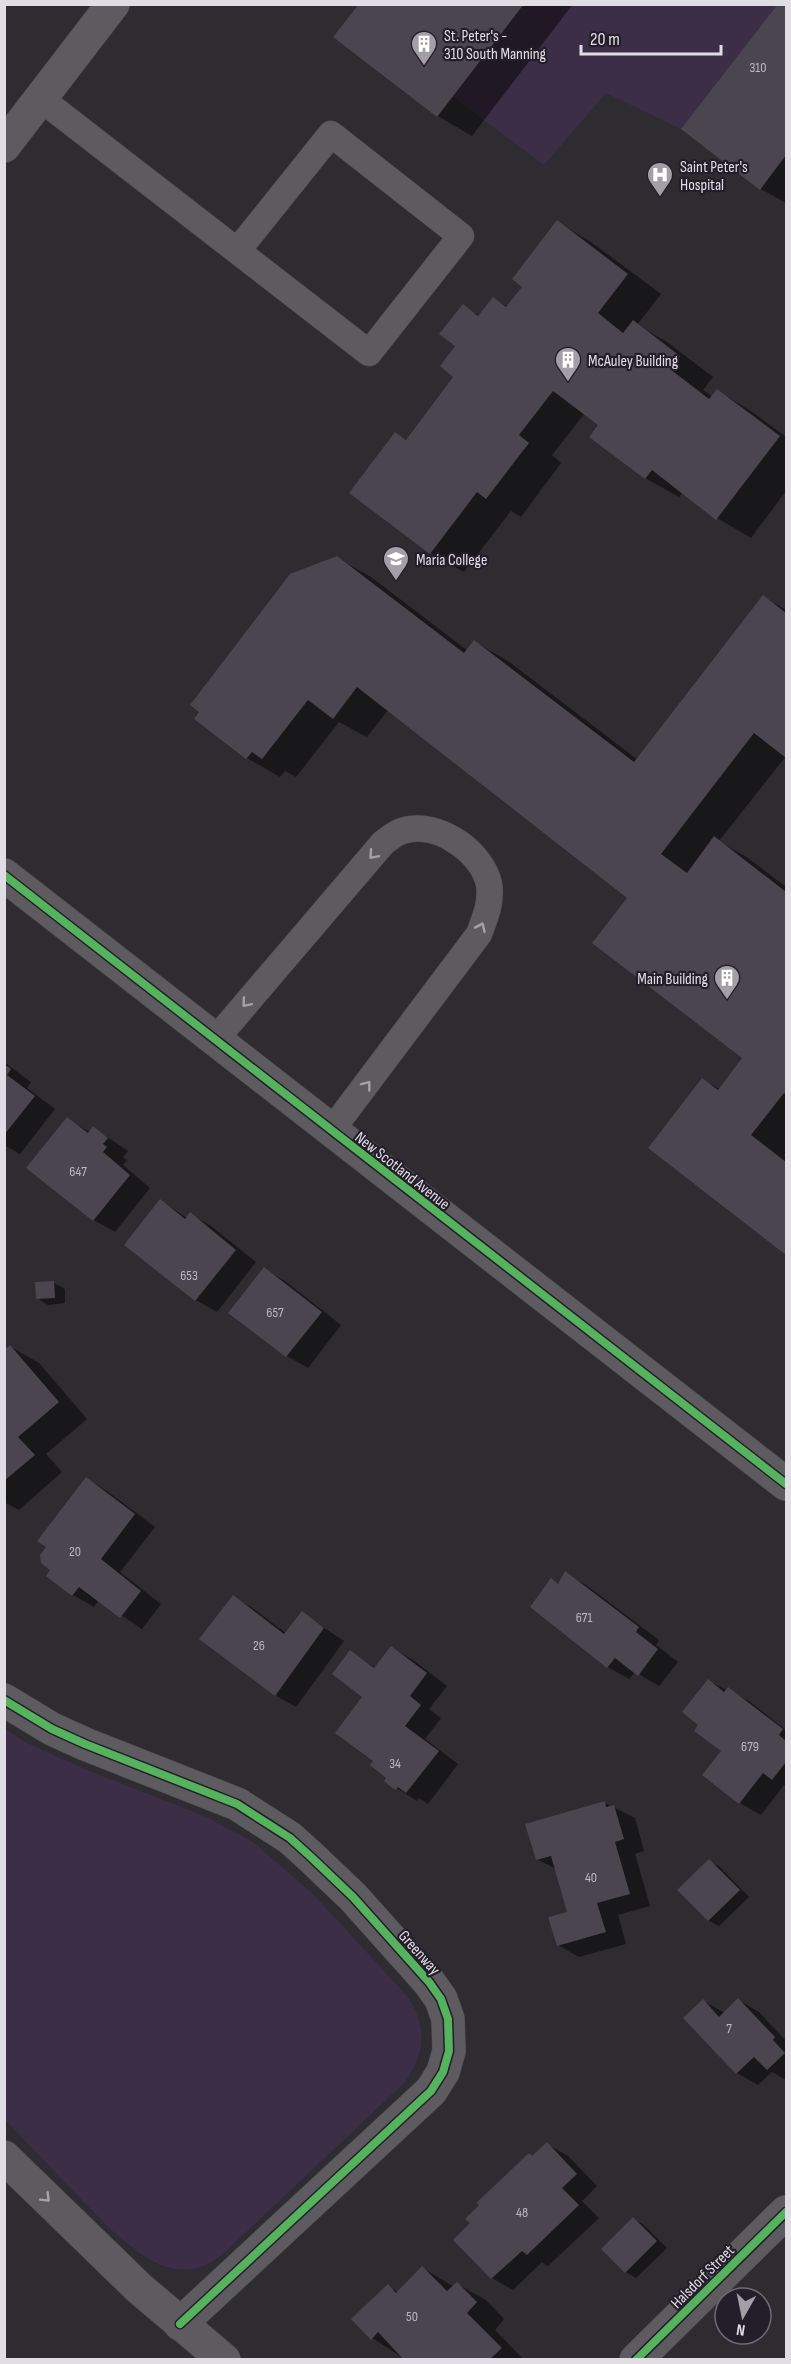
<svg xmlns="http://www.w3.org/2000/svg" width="791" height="2364" font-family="'Sofia Sans Condensed',sans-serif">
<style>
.green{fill:#3c2e47}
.shadow{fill:#0007}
.building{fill:#4b4550}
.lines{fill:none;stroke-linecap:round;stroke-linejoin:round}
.service-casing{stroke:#4b484e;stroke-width:27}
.minor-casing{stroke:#4b484e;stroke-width:34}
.tertiary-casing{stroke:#4b484e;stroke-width:34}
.service{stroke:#5d5b5f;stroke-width:26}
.minor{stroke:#5d5b5f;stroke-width:33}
.tertiary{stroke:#5d5b5f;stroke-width:33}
.cycleway-casing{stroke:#241e2a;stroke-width:11}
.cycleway{stroke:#56b35d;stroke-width:8}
.oneway{stroke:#a6a2a9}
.labels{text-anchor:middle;stroke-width:4.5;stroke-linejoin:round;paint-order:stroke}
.number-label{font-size:14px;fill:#bcb7c0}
.poi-label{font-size:16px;fill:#e1dde5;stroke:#241e2a;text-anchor:start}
.street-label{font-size:16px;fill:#e1dde5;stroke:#241e2a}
</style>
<rect width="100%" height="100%" fill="#2e2b31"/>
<g class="green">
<polygon points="524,5 778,5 681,129 606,93 544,165 453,97"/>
<path d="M5,1729L27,1743L87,1770L207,1817L253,1842L314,1895L408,1997C427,2028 426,2053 404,2083L224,2253C181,2290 145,2259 109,2228L5,2120Z"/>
</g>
<g class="shadow">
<polygon points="361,4 573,4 472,136 438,116 336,37"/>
<polygon points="780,4 786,4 786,203 761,189"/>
<polygon points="557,222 591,242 661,294 637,325 667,342 713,377 703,390 713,397 718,391 751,411 786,437 786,491 751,538 717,518 683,492 679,497 645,478 600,424 585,413 552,455 561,463 521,517 511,511 464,572 431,553 351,493 396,434 407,440 456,376 457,346 463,306 480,316 493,299 508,307 524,287"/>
<polygon points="337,558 371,577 468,651 475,642 508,661 638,760 764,597 786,610 786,756 719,841 748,858 786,887 786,1152 784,1155 786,1157 786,1253 650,1148 703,1080 720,1089 744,1058 629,898 388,710 367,737 339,722 296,777 285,771 280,777 247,758"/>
<polygon points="4,1062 31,1082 27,1088 55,1109 20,1154 4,1145"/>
<polygon points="67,1119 90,1132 94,1128 128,1151 123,1157 127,1160 123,1165 150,1188 115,1232 94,1220 28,1168"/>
<polygon points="161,1201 187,1218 190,1214 211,1226 256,1262 217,1312 196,1300 126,1245"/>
<polygon points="264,1269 285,1281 341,1325 308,1368 287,1356"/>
<polygon points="54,1283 65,1289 65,1303 48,1305 37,1298"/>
<polygon points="11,1347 39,1363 87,1419 46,1454 62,1472 19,1510 4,1502 4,1352"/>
<polygon points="87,1479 107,1491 155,1527 120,1572 161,1604 142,1629 99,1600 94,1607 73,1595 48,1576"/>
<polygon points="565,1574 586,1585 659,1640 656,1645 678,1662 659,1686 635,1672 629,1679 608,1667 532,1607 551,1580 559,1584"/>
<polygon points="233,1597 254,1609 287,1634 302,1613 344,1641 296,1707 275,1695"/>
<polygon points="392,1648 413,1660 447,1686 429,1709 441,1718 425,1739 458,1764 428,1804 419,1798 417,1801 386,1781 388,1778 375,1761 365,1697 350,1652 376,1668"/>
<polygon points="709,1681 749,1701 786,1730 786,1787 784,1785 761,1815 740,1803 704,1775 723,1750 700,1725"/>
<polygon points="605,1803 635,1818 644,1851 635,1854 650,1906 618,1915 626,1944 579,1957 558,1945 568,1913 556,1869 537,1859"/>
<polygon points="709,1861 720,1867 749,1897 719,1926 708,1920"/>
<polygon points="738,2000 759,2012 786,2041 786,2080 772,2072 758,2085 737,2073 703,2001 725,2013"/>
<polygon points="547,2144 568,2156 597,2186 582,2201 599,2218 548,2266 542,2262 513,2290 492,2278 455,2240"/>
<polygon points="634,2219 644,2225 667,2248 636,2278 626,2272"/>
<polygon points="423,2268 454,2287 457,2284 486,2300 504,2319 495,2330 524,2360 406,2360 372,2338 388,2286 398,2292"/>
</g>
<g class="building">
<polygon points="359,4 524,4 437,117 333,37"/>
<polygon points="778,4 786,4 786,155 760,190 681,129"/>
<polygon points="557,220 628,274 598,313 623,333 633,320 680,356 670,369 709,399 717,389 780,436 716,520 652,470 645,479 589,437 598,425 553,391 519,435 529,443 486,499 477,492 430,554 349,493 395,432 406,440 453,377 440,366 455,346 439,334 463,304 478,316 493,297 506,307 522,287 512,279"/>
<polygon points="337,556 464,653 474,640 634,762 763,595 786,613 786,758 754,733 661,854 687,873 714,836 786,892 786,1095 784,1093 751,1135 786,1162 786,1255 648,1148 702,1078 718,1090 742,1058 592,943 627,898 357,687 333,719 308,700 262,759 252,752 246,759 194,719 199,712 190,705 290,574"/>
<polygon points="4,1064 11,1069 7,1075 35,1096 4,1135"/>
<polygon points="67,1117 88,1133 93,1126 108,1138 103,1144 107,1147 103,1152 130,1175 93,1221 26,1168"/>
<polygon points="160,1199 185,1219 190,1212 236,1250 195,1301 124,1245"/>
<polygon points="264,1267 322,1312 286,1357 228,1313"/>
<polygon points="54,1281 55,1298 36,1299 35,1282"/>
<polygon points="10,1345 59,1402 18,1437 35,1455 4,1481 4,1350"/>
<polygon points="86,1477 135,1514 101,1559 141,1591 120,1618 79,1587 72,1596 46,1576 50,1570 41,1563 40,1555 46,1547 37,1541"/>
<polygon points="565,1571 639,1627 636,1632 658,1649 638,1676 615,1658 607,1668 530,1607 551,1578 558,1584"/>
<polygon points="233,1595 284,1634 302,1611 324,1628 275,1696 199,1639"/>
<polygon points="391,1646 427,1673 410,1696 421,1705 405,1726 439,1751 406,1793 398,1787 395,1790 384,1781 386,1778 370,1765 373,1761 335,1733 362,1697 332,1674 350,1650 374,1668"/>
<polygon points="708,1679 724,1692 728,1687 783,1729 779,1735 786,1741 786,1762 772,1780 763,1773 739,1804 702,1775 721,1751 694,1731 698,1725 682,1712"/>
<polygon points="605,1801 606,1807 614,1805 624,1839 615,1842 630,1894 597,1903 606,1932 557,1946 548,1917 567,1912 551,1856 536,1860 525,1824"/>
<polygon points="709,1859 740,1890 708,1921 677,1890"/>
<polygon points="738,1998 775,2037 773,2040 785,2053 767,2070 754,2057 736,2074 683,2018 703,1999 719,2017"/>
<polygon points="547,2142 577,2174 562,2188 579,2205 527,2255 522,2251 491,2279 453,2240 470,2223 465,2219 479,2205 476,2203 529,2153 532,2156"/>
<polygon points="633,2217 657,2241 625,2273 601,2249"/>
<polygon points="422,2266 447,2291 457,2282 477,2302 467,2313 502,2348 489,2360 404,2360 378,2332 371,2340 351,2319 388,2284 396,2293"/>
</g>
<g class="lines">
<defs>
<g id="service">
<polyline points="41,99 369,353 461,236 331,134 238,250"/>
<path d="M215,1040L383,843C392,836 399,830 411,829C443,825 482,853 489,884C492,902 485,918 479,934L331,1131"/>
</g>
<g id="minor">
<polyline points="4,1700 52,1729 85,1744 237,1804 290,1838 311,1857 353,1897 429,1982 441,1999 448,2019 449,2051 443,2072 431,2091 180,2324"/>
<polyline points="4,2157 139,2288 224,2360"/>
<polyline points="636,2360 786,2212"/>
</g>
<g id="tertiary">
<polyline points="4,146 113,4"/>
<polyline points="4,875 786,1484"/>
</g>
</defs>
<use href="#service" class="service-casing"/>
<use href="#minor" class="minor-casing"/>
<use href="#tertiary" class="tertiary-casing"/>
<use href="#service" class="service"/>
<use href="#minor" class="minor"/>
<use href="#tertiary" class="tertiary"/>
<defs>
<g id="cycleway">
<polyline points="4,875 786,1484"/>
<polyline points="4,1700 52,1729 85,1744 237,1804 290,1838 311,1857 353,1897 429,1982 441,1999 448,2019 449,2051 443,2072 431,2091 180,2324"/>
<polyline points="636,2360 786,2212"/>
</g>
</defs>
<use href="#cycleway" class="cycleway-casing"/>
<use href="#cycleway" class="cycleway"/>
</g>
<defs><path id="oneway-chevron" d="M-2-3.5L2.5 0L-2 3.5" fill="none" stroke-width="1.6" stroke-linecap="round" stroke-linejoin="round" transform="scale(1.5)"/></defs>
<g class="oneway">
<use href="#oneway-chevron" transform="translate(373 855) rotate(131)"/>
<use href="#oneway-chevron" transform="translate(481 927) rotate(-66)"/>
<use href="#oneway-chevron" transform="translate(246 1003) rotate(130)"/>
<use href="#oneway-chevron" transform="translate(367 1085) rotate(-52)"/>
<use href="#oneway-chevron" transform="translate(46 2198) rotate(45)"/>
</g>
<defs>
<symbol id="building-pin" viewBox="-11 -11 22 30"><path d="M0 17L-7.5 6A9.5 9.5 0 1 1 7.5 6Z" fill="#a29fa6" stroke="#241e2a"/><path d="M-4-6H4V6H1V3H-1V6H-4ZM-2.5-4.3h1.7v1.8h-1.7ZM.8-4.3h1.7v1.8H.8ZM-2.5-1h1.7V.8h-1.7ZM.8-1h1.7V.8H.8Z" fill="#fff"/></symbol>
<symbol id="hospital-pin" viewBox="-11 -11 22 30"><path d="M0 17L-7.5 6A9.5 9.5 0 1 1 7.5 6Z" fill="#a29fa6" stroke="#241e2a"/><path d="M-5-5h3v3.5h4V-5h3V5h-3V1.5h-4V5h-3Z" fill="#fff"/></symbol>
<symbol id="university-pin" viewBox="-11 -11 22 30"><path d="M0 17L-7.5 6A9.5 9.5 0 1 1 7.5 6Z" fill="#a29fa6" stroke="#241e2a"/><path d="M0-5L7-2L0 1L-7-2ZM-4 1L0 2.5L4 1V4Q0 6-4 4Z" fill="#fff"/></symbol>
</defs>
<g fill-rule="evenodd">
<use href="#building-pin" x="409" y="29" width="30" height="40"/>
<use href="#hospital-pin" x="645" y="160" width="30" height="40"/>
<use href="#building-pin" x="553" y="345" width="30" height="40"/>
<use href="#university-pin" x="381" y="544" width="30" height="40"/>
<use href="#building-pin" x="712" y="963" width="30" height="40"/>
</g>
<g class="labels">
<g class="number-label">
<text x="758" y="72">310</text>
<text x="78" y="1176">647</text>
<text x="189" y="1280">653</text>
<text x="275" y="1317">657</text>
<text x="75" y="1556">20</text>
<text x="584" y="1622">671</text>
<text x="259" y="1650">26</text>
<text x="750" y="1751">679</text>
<text x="395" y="1768">34</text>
<text x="591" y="1882">40</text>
<text x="729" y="2033">7</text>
<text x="522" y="2217">48</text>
<text x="412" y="2321">50</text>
</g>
<g class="poi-label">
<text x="444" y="41">St. Peter's -<tspan x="444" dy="18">310 South Manning</tspan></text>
<text x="680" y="172">Saint Peter's<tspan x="680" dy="18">Hospital</tspan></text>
<text x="588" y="366">McAuley Building</text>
<text x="416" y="565">Maria College</text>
<text x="708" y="984" text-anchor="end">Main Building</text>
</g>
<g class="street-label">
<text transform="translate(403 1170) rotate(38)" y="6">New Scotland Avenue</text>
<text transform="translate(420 1952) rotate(48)" y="6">Greenway</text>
<text transform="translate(702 2276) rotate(-45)" y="6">Halsdorf Street</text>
</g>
</g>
<rect width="791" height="2364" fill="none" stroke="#e1dde5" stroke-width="12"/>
<g transform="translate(743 2316) rotate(189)"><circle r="28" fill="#241e2a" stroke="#706a75" stroke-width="1.5"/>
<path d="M0-4.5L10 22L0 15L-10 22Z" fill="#a29fa6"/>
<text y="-9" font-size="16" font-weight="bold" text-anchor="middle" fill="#e1dde5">N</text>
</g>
<path d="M581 45v9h140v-9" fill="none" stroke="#e1dde5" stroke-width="3"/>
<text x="590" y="45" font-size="18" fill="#e1dde5" stroke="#241e2a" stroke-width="4.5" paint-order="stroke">20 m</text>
</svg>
